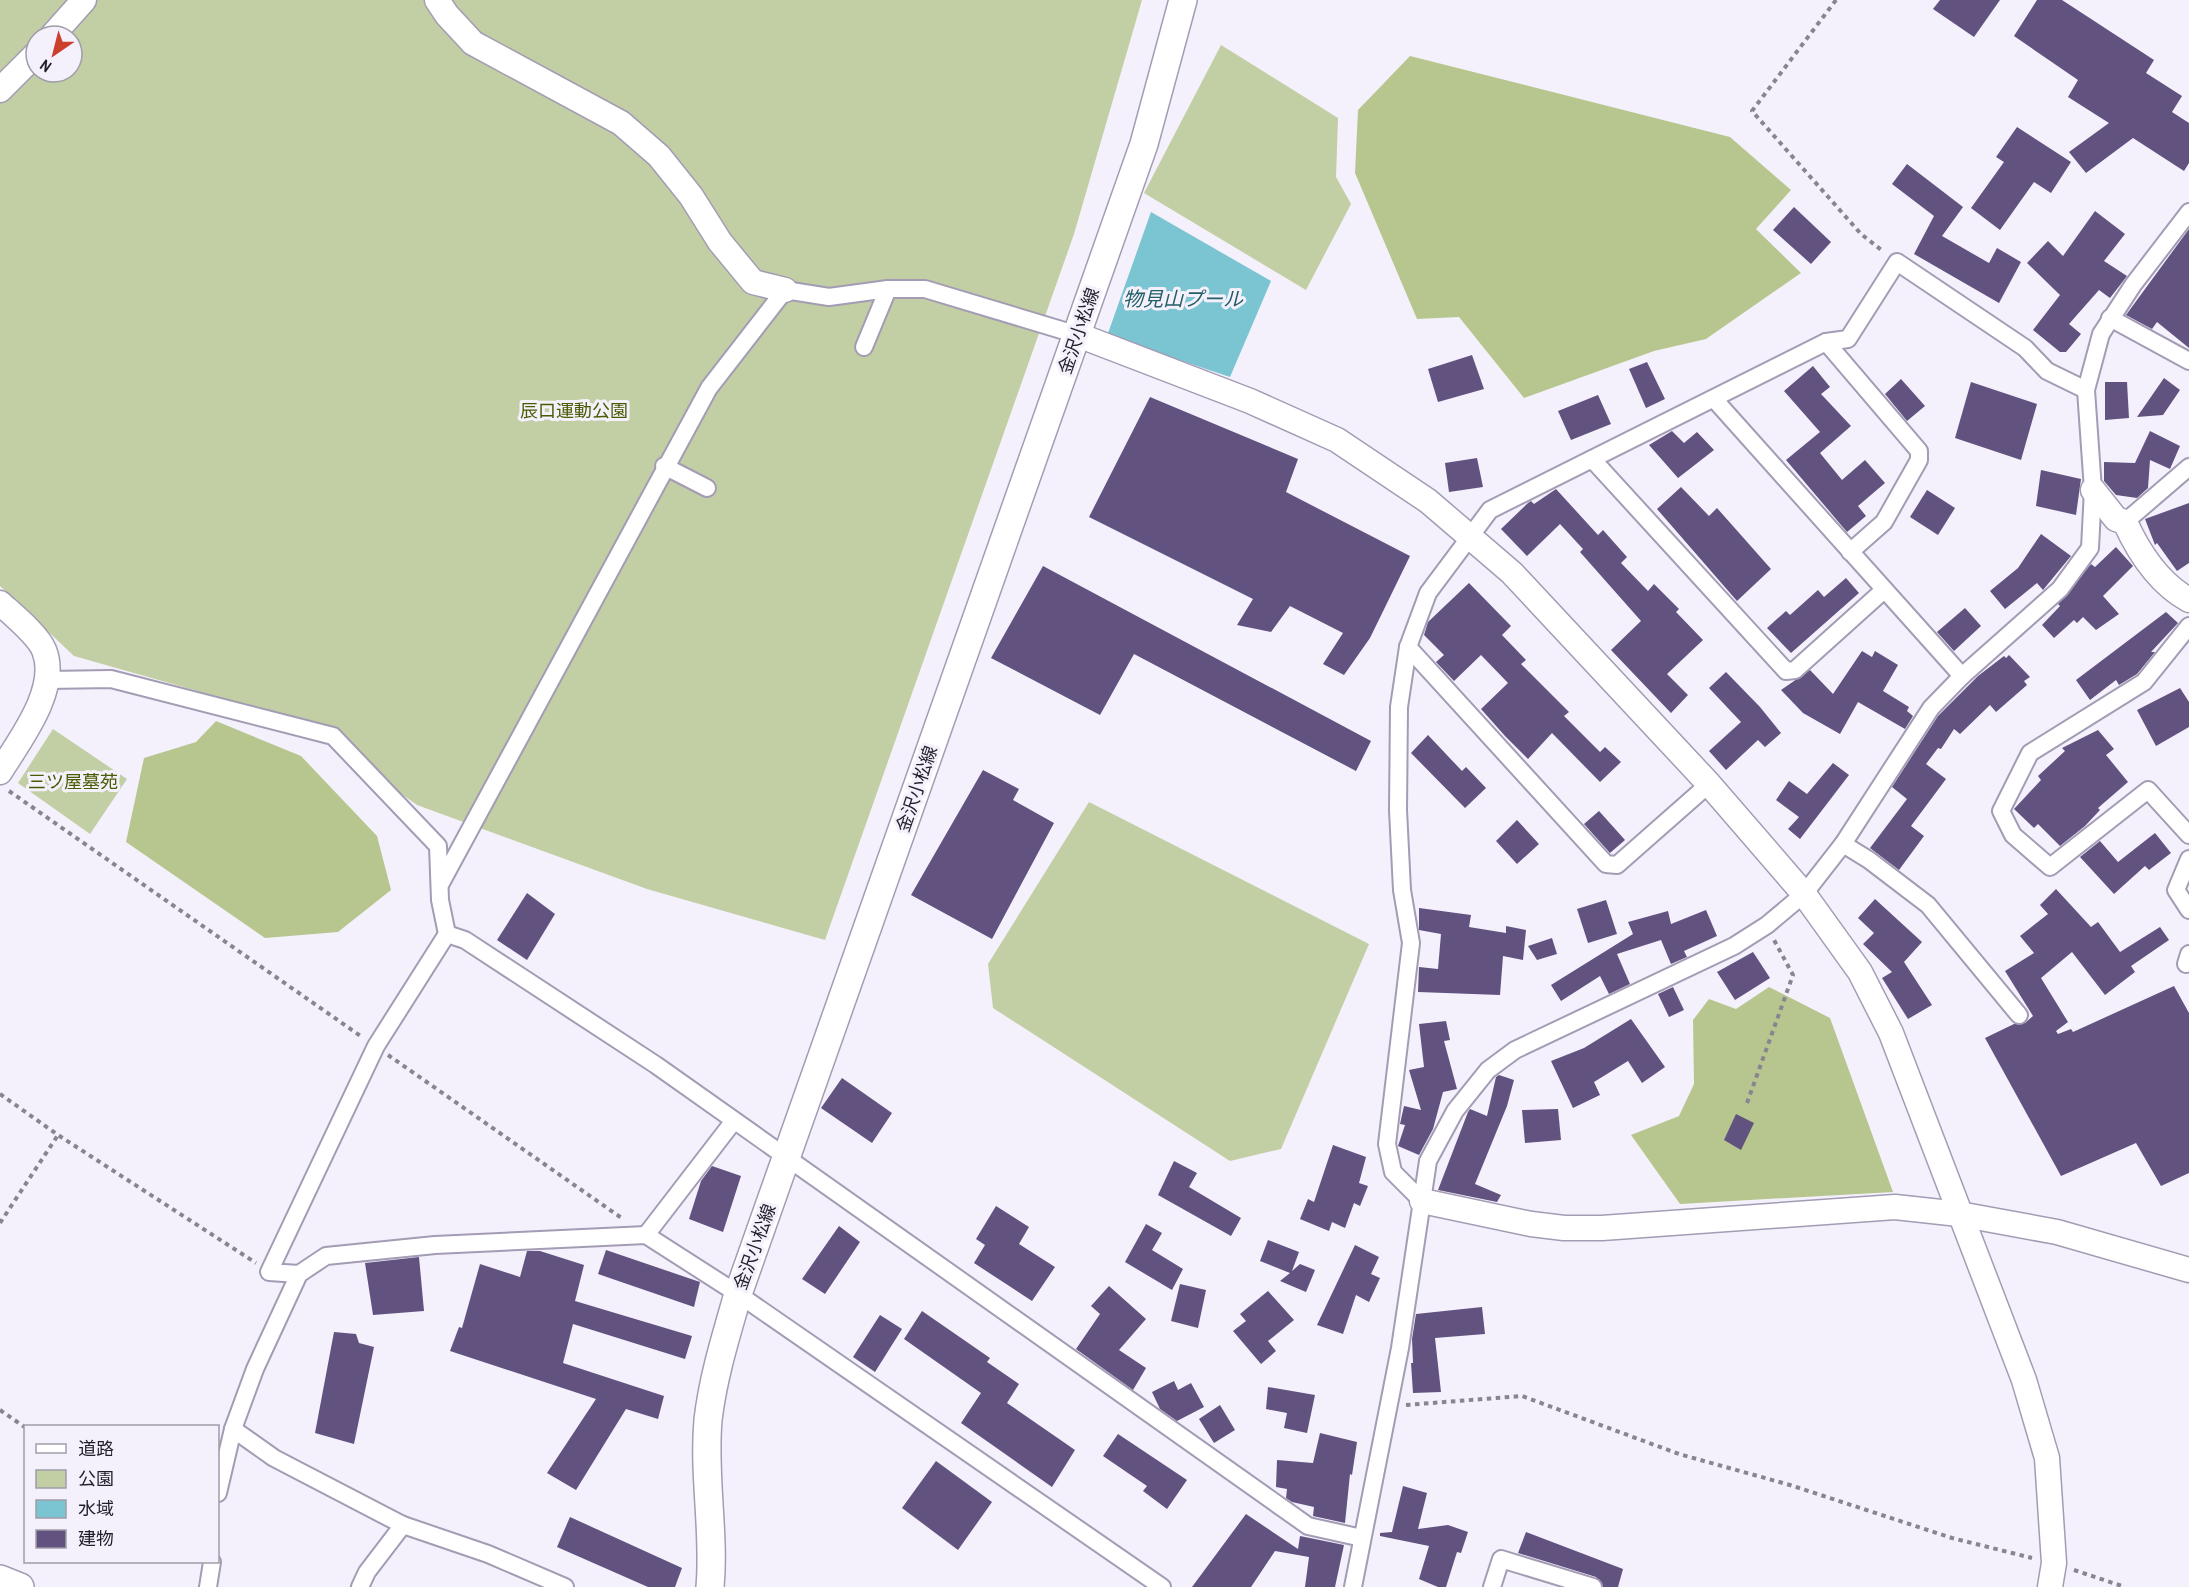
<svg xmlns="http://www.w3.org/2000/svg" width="2189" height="1587" font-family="'Archivo Narrow','Noto Sans JP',sans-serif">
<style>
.green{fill:#c2cea3;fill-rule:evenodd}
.forest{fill:#b7c68f}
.water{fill:#7bc4d1}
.building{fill:#615280}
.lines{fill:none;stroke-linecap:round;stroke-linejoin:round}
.street-casing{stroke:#a39cb4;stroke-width:20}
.secondary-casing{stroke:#a39cb4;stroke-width:27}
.primary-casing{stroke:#a39cb4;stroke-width:30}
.path{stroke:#888590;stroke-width:4;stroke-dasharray:4.5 4.5;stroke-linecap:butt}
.street{stroke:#fff;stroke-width:16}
.secondary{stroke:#fff;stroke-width:24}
.primary{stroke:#fff;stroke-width:27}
.labels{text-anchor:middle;stroke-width:6;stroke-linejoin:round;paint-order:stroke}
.street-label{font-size:18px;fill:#221f29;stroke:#f4f1fc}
.park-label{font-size:18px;fill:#4b5b02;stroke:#f4f1fc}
.water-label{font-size:20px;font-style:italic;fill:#225f68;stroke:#f4f1fc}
</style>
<rect width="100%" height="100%" fill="#f4f1fc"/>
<g class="green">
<path d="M0,0H1142L1074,234L825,940L647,889L417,805L316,733L194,690L74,656L0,586ZM36,36H72V72H36Z"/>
<polygon points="1221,45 1338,118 1336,177 1351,204 1306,290 1144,193"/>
<polygon points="53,729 127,779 90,834 18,783"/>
<polygon points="1089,802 1369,944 1281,1149 1230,1161 993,1008 988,964"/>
</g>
<g class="forest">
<polygon points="1410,56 1730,137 1791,190 1756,229 1801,273 1706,339 1654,351 1524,398 1459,317 1417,319 1355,173 1358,110"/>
<polygon points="216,721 301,756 377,836 391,890 338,932 265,938 126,842 144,758 196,742"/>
<polygon points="1769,987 1830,1018 1893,1192 1680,1204 1631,1135 1679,1116 1694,1084 1693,1020 1709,999 1736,1009"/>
</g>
<polygon class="water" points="1151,212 1271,281 1230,377 1107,336"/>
<g class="building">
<polygon points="1940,0 2000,0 1974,37 1933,9"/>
<polygon points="2037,0 2062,0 2154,60 2146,73 2182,96 2172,112 2189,123 2189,163 2184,171 2133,138 2086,173 2069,152 2109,123 2068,97 2078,80 2014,36"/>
<polygon points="2017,127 2071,162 2051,193 2034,182 2000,230 1971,208 2004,162 1996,157"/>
<polygon points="1907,164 1963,207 1942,236 1989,263 1997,248 2021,262 1999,303 1914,254 1934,216 1892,184"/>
<polygon points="1794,207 1831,242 1811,264 1773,230"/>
<polygon points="2095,211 2125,234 2104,261 2127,276 2110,298 2099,290 2069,324 2081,334 2066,352 2060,352 2033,330 2060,295 2027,263 2048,241 2063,256"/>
<polygon points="2189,229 2189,348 2157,322 2152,329 2126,315"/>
<polygon points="1472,355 1484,389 1438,402 1428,369"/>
<polygon points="1647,362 1665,399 1646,408 1629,369"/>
<polygon points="1813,366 1830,387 1821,394 1851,426 1820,453 1842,480 1865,460 1885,483 1858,506 1866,516 1847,532 1786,460 1820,432 1784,391"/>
<polygon points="2164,378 2180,390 2163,415 2137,417"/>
<polygon points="1901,379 1925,406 1907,421 1885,394"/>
<polygon points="1971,382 2037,404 2021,460 1955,438"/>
<polygon points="2105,382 2127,382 2129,418 2105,420"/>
<polygon points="1598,395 1611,424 1571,440 1558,411"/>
<polygon points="1150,397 1298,459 1286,492 1410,556 1370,638 1344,675 1323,664 1343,633 1290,606 1271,632 1237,625 1253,599 1089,517"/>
<polygon points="1672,431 1684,443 1697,432 1714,450 1678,478 1649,445"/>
<polygon points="2150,431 2180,446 2170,469 2150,460 2148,488 2137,498 2116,495 2104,481 2104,462 2135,463"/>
<polygon points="1477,458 1483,487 1449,492 1445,463"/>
<polygon points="2041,470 2081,479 2076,515 2036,506"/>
<polygon points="1681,487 1709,516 1717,508 1771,569 1737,601 1657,509"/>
<polygon points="1556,489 1598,535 1603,530 1627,557 1621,563 1648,591 1654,584 1679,609 1676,612 1703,640 1667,674 1688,695 1671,713 1611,650 1641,621 1580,552 1583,549 1560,524 1527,556 1501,529 1528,503 1531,501 1534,504"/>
<polygon points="1927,490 1955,508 1938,535 1910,517"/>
<polygon points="2189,503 2189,563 2177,571 2157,543 2155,545 2145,519"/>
<polygon points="2041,534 2071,556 2043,590 2037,583 2005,609 1990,591 2018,568"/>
<polygon points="2116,547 2133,566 2103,596 2119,614 2096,630 2083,617 2077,623 2074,620 2054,638 2042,625 2060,606 2058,604 2091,564 2095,567"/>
<polygon points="1043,566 1371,741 1356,771 1134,654 1100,715 991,658"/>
<polygon points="1846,578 1859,593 1791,653 1767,628 1786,611 1790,615 1818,590 1824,597"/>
<polygon points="1469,583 1511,626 1502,635 1526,660 1521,664 1569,712 1564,716 1600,752 1605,747 1621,762 1600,782 1552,733 1528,759 1505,736 1481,709 1508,683 1481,655 1454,681 1436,662 1444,655 1424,635 1428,622"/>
<polygon points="1965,608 1981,626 1954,651 1937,632"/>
<polygon points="2166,612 2178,623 2151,652 2155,652 2137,674 2119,685 2116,680 2090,700 2076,680"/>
<polygon points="1862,651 1872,657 1875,651 1898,665 1883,691 1909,707 1907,711 1913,716 1905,729 1858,702 1840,734 1803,713 1781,690 1810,670 1833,694"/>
<polygon points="2009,655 2030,677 2024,681 2027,685 1996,712 1990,705 1960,734 1954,729 1941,749 1938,748 1926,764 1946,779 1911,826 1924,836 1899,870 1870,848 1907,799 1892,787 1938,716 1978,676 2004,656 2006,658"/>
<polygon points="1726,672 1760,707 1781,733 1765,747 1758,740 1726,770 1709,751 1741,722 1709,688"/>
<polygon points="2180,688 2189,702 2189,727 2156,746 2137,710"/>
<polygon points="2098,730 2114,749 2106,755 2128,782 2098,808 2100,810 2085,826 2060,846 2038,824 2034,828 2014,809 2041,780 2038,776 2065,751 2062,748"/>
<polygon points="1428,735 1462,771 1466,767 1486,788 1465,808 1411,753"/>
<polygon points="1833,763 1849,775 1800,839 1788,829 1799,817 1776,800 1789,781 1807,794"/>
<polygon points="983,770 1019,789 1013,800 1054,823 992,939 911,895"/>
<polygon points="1599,811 1625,840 1610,853 1584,824"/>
<polygon points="1517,820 1539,844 1517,864 1496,841"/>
<polygon points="2155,833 2171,853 2149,870 2145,866 2114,894 2080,857 2100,841 2118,862"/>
<polygon points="2056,889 2091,927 2098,922 2120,952 2160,927 2169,940 2131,966 2135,972 2105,995 2072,952 2041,978 2068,1022 2056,1031 2058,1034 2071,1029 2073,1032 2174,986 2189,1013 2189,1173 2161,1186 2136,1143 2061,1176 1985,1038 2014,1024 2025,1023 2033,1016 2005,971 2034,953 2020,936 2048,914 2040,905"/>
<polygon points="527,893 555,914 527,960 497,940"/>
<polygon points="1875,899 1922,942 1904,962 1932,1005 1908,1019 1882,978 1892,972 1863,944 1874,933 1858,918"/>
<polygon points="1606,900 1617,934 1588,943 1577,909"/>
<polygon points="1419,908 1471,915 1469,927 1506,933 1506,926 1526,930 1523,960 1503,956 1500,995 1418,992 1419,967 1438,969 1441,934 1419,930"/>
<polygon points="1706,910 1717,936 1684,951 1687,957 1680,960 1671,964 1661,940 1617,954 1630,984 1609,994 1600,976 1561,1001 1551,985 1633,934 1628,922 1668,911 1671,924"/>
<polygon points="1552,938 1557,954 1537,960 1528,946"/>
<polygon points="1753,952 1770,978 1735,1000 1717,972"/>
<polygon points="1673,987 1684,1010 1669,1017 1658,994"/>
<polygon points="1631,1019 1665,1067 1642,1083 1628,1061 1594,1082 1600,1095 1573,1108 1551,1061 1584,1048"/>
<polygon points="1446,1021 1450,1040 1444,1041 1457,1089 1443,1092 1433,1129 1419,1155 1398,1146 1405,1125 1400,1124 1404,1106 1421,1110 1409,1070 1424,1067 1419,1024"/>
<polygon points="1499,1075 1514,1080 1507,1106 1475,1184 1501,1195 1497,1202 1438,1190 1468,1112 1470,1109 1487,1116 1496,1077"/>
<polygon points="842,1078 892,1113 872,1143 821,1108"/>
<polygon points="1558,1109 1561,1140 1525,1143 1522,1110"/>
<polygon points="1736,1114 1754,1123 1741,1150 1724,1140"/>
<polygon points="1333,1145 1366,1157 1359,1183 1368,1186 1360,1206 1354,1203 1345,1228 1332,1222 1329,1231 1300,1219 1308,1199 1314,1202"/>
<polygon points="1174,1161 1197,1173 1189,1187 1241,1218 1231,1236 1158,1195"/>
<polygon points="712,1166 741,1176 723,1232 689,1219 701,1181"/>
<polygon points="996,1206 1029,1227 1019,1244 1055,1267 1032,1301 974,1263 985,1245 976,1239"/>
<polygon points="1146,1224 1162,1233 1152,1250 1183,1269 1172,1290 1125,1262"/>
<polygon points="839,1226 860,1242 825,1294 802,1279"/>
<polygon points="1268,1240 1299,1252 1292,1271 1300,1264 1315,1270 1306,1292 1280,1281 1290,1273 1260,1261"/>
<polygon points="1355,1245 1379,1257 1371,1274 1380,1278 1369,1302 1356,1295 1343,1334 1317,1325"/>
<polygon points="606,1250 700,1282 694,1307 598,1274"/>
<polygon points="527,1251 540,1251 584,1265 575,1301 692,1336 685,1359 573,1324 563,1363 664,1396 658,1419 626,1409 576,1490 547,1473 596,1399 450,1351 459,1327 462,1328 480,1264 520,1277"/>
<polygon points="419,1257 424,1311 373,1315 365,1263"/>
<polygon points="1180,1284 1206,1290 1198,1328 1171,1321"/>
<polygon points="1109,1286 1146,1319 1119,1350 1146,1368 1133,1390 1076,1349 1100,1314 1091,1306"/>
<polygon points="1268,1291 1294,1320 1268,1341 1276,1351 1261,1364 1233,1331 1246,1321 1240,1314"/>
<polygon points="1482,1307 1485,1334 1435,1338 1441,1392 1413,1393 1411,1363 1413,1363 1412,1339 1416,1314"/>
<polygon points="922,1311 990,1358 987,1362 1019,1384 1007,1403 1075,1450 1052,1487 961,1423 981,1393 904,1339"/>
<polygon points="880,1315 902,1329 875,1372 853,1357"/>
<polygon points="334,1332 356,1334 359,1343 374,1347 354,1444 315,1433"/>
<polygon points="1174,1381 1178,1390 1191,1383 1204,1407 1177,1421 1160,1409 1152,1392"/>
<polygon points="1268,1387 1315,1395 1307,1433 1284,1428 1287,1413 1266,1409"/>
<polygon points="1220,1405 1235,1430 1214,1443 1199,1419"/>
<polygon points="1320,1433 1357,1442 1352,1475 1350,1474 1345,1523 1313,1516 1314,1507 1292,1502 1286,1498 1287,1489 1276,1487 1277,1460 1313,1463"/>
<polygon points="1118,1434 1187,1480 1167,1509 1143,1491 1147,1486 1103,1456"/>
<polygon points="936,1461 992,1502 958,1550 902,1508"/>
<polygon points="1403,1486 1427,1493 1418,1529 1448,1525 1468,1532 1461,1553 1457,1552 1446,1587 1438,1587 1419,1579 1429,1546 1380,1536 1380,1533 1392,1532"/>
<polygon points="1246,1514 1298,1549 1300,1536 1344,1545 1335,1587 1305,1587 1309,1557 1275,1551 1251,1587 1192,1587"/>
<polygon points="570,1517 682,1568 675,1587 648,1587 557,1547"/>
<polygon points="1526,1532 1623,1569 1618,1587 1603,1587 1596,1577 1518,1553"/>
</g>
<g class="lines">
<defs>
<g id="street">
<polyline points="2110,318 2189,361"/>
<polyline points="1826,342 1919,451 1919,460 1884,522 1850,552"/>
<polyline points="864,347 888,289"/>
<polyline points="1714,399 1962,676"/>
<polyline points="1592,459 1786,671 1795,670 1884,590"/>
<polyline points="664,466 707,488"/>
<polyline points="2125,522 2189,467"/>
<polyline points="2189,626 2144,682 2030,753 2001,811 2013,835 2050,867 2148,790 2189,835"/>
<polyline points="1408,647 1606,864 1617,865 1709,784"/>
<polyline points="47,680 111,679 333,736 438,846 440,900 447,934 465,940 656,1065 1308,1526 1362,1538"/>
<polyline points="1843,844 1869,860 1928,905 2019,1015"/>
<polyline points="2189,859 2176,890 2189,910"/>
<polyline points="441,883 709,388 785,290 829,297 888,289 925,289 1078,335"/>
<polyline points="2186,964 2189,954"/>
<polyline points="1422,1201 1393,1172 1387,1144 1411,943 1402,890 1398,810 1399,707 1408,647 1428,593 1490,510 1826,342 1848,339 1897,262 2025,348 2047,371 2086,390"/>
<polyline points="646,1235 733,1122"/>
<polyline points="299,1274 269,1272 376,1046 447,934"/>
<polyline points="233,1429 274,1458 403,1525 488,1554 565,1587"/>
<polyline points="218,1493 233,1429 255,1369 299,1274 326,1256 435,1245 646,1235 738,1294 1162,1587"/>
<polyline points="208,1587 212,1562"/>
<polyline points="360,1587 367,1572 403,1525"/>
<polyline points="1353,1587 1400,1348 1428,1161 1455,1111 1488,1070 1515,1050 1734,946 1767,925 1804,894 1843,844 1931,708 1962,676 2060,589 2090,548 2093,490 2086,390 2101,334 2133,285 2189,212"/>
<polyline points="1492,1587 1501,1559 1593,1587"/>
</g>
<g id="secondary">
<polyline points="437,0 447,15 473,43 621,123 659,156 691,196 720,242 753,282 785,290"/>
<polyline points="52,36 84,0"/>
<polyline points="0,90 36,54"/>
<polyline points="1078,335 1250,401 1337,440 1428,501 1512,573 1709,784 1804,894 1860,972 1891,1033 2024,1380 2047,1458 2054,1563 2050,1587"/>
<path d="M2093,490L2116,519L2125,522C2139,553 2158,583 2189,600"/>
<path d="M0,603C12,614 38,635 44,650C60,689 19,741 0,772"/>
<polyline points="1422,1201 1531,1224 1564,1228 1602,1228 1895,1207 1959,1214 2057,1232 2189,1270"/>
</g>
<g id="primary">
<polyline points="0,1579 20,1587"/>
<path d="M710,1587C715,1533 703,1476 708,1420C713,1377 726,1336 738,1294L1144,144L1183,0"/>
</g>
</defs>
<use href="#street" class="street-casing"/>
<use href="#secondary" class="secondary-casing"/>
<use href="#primary" class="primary-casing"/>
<g class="path">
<polyline points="1836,0 1752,111 1861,234 1884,252"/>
<polyline points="9,791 362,1037"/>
<polyline points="388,1055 623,1219"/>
<polyline points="0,1094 58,1135 256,1263"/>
<polyline points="1747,1103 1793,975 1774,940"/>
<polyline points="0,1223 58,1135"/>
<polyline points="1406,1405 1522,1396 1679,1454 1790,1485 1952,1538 2032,1558"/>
<polyline points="0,1410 26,1428"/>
<polyline points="2074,1570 2125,1587"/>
</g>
<use href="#street" class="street"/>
<use href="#secondary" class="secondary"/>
<use href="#primary" class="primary"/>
</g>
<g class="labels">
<g class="street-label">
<text transform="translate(1079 331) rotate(-71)" y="6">金沢小松線</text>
<text transform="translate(917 789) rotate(-71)" y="6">金沢小松線</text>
<text transform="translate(755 1247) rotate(-70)" y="6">金沢小松線</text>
</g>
<g class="park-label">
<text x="574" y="417">辰口運動公園</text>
<text x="73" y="788">三ツ屋墓苑</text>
</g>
<g class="water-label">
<text x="1183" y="306">物見山プール</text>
</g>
</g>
<rect x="24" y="1425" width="195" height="138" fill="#f4f1fc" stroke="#a09da8" stroke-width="1.5"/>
<rect x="36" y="1444" width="30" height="9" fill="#ffffff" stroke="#a09da8" stroke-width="1.5"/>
<text x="78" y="1455" font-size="18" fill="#221f29">道路</text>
<rect x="36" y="1470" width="30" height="18" fill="#c2cea3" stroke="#a09da8" stroke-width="1.5"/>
<text x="78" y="1485" font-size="18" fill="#221f29">公園</text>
<rect x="36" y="1500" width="30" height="18" fill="#7bc4d1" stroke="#a09da8" stroke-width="1.5"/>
<text x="78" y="1515" font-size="18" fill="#221f29">水域</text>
<rect x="36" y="1530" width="30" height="18" fill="#615280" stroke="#a09da8" stroke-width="1.5"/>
<text x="78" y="1545" font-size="18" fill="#221f29">建物</text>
<g transform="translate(54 54) rotate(215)"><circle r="28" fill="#f4f1fc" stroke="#a09da8" stroke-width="1.5"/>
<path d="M0-4.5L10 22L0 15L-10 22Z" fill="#cc3f2b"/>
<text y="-9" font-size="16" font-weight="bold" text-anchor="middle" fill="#221f29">N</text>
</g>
</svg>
